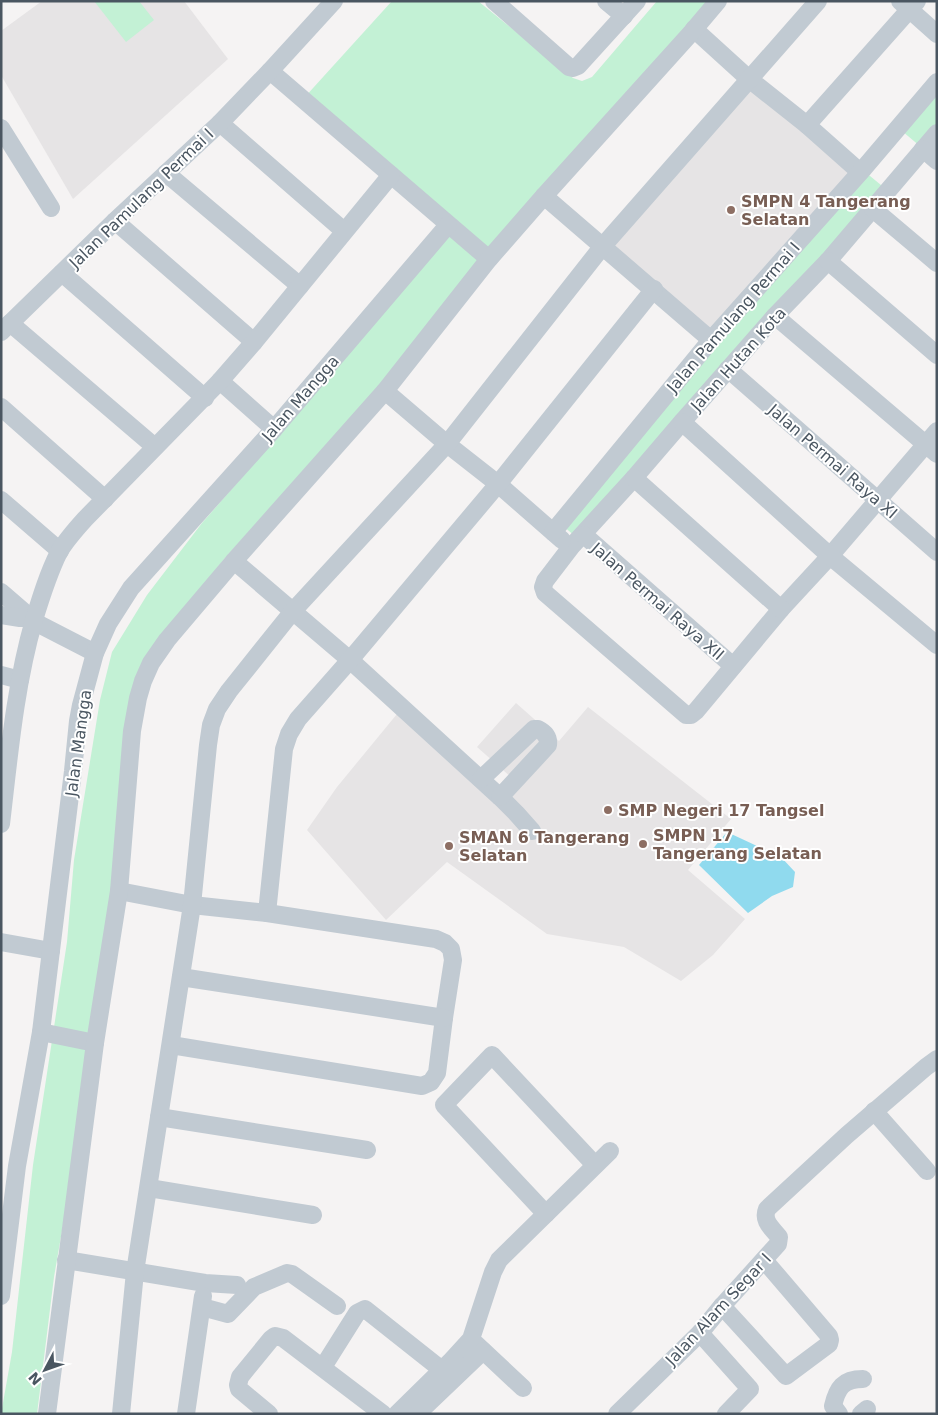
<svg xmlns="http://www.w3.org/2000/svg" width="938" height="1415" font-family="'DejaVu Sans',sans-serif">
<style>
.education{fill:#e6e4e5}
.green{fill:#c3f1d5}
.water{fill:#90daee}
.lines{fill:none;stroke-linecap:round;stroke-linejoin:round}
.minor{stroke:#c1cad2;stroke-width:18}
.education-dot{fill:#8d6e63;stroke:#fff;stroke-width:2}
.labels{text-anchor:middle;stroke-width:4;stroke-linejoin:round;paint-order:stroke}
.street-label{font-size:16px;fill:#4a5661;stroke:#fff}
.education-label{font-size:16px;font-weight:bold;fill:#785e54;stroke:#fff;text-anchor:start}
</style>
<rect width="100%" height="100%" fill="#f5f3f3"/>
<g class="education">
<polygon points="42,1 184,1 228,59 73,199 1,75 1,31"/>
<polygon points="749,79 860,172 711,340 602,247"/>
<polygon points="516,703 559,741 588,707 731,819 688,870 745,919 713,955 681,981 624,947 547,934 447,862 386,920 307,830 337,787 397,714 501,809 520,785 477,747"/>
</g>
<g class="green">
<polygon points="94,1 139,1 154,20 126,42"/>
<polygon points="392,1 478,1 573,78 582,81 592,77 657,1 710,1 382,384 225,558 170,626 142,679 94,1046 54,1277 37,1414 1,1414 12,1352 33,1165 67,942 74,860 100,700 112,652 147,595 202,523 279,435 447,221 304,98"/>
<polygon points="937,88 937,129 921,147 902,131"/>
<polygon points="864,171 887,190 583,543 562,525"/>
</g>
<polygon class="water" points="727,832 781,857 795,872 793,887 772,896 748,913 699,865"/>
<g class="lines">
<g class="minor">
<polyline points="494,1 569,67 573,68 578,66 637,1"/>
<polyline points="606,1 624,16"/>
<polyline points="900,1 937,34"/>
<polyline points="694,29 749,79 807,125 860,172"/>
<polyline points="270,71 489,259"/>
<polyline points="220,123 344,231"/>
<polyline points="807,125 917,1"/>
<polyline points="1,128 51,208"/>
<polyline points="937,133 828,261 775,316 682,422 634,478 571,547 545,581 543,587 545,593 686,715 691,715 696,711 781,609 830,556 937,431"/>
<polyline points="923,149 937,161"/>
<polyline points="166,173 300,286"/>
<polyline points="544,196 711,340"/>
<polyline points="873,209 937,263"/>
<polyline points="115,221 254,342"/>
<polyline points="828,261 937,355"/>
<polyline points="62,273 205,398"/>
<polyline points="775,316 937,454"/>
<polyline points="10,323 155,447"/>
<polyline points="1,332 115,221 220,123 270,71 334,1"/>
<polyline points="728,369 937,552"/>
<polyline points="220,381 274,429"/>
<polyline points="385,391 447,444 498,484 562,540"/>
<polyline points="1,407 105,499"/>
<polyline points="682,422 830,556 937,645"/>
<polyline points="634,478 781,609"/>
<polyline points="1,500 60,551"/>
<polyline points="553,532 711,340 864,168 937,82"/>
<polyline points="584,535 733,666"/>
<polyline points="234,561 350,660 500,797 516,813 532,831"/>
<polyline points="1,592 23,611 27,618"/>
<polyline points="1,615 20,618 27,618 95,653"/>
<polyline points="1,675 20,680"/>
<path d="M481,779L534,729H538C544,732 549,737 548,745L500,797"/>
<path d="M1,824C9,756 15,686 34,620C41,597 48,574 59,552C66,540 76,529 85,519L220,381L254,342L391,175"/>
<polyline points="119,891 192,905 267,913 436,939 445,943 451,949 453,960 444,1018 437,1073 431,1082 422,1086 171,1045"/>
<polyline points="267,913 284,749 289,734 298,719 350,660 498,484 654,289"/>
<polyline points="1,942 51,951"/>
<polyline points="181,977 444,1018"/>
<polyline points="41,1032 95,1043"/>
<polyline points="874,1111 927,1171"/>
<polyline points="159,1117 367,1150"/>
<polyline points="149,1188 313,1215"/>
<polyline points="546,1214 444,1105 492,1055 595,1165"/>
<polyline points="66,1260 205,1283 237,1285"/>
<polyline points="1,1296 17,1166 41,1032 73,771 78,721 81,705 95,653 108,624 131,588 274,429 448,225"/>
<polyline points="722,1306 786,1376 829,1344 830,1340 829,1336 764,1260"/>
<polyline points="202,1307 228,1314 254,1287 287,1273 292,1274 337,1306"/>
<polyline points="700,1333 750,1389 726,1414"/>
<polyline points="476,1344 523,1388"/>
<polyline points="323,1367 357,1313 365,1309 442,1370"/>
<polyline points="47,1414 95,1043 119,891 132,731 138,698 143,681 151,663 167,640 234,561 385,391 489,259 544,196 691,33 718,1"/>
<polyline points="121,1414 135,1272 192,905 208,745 211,725 217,709 229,691 293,611 447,444 602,247 818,1"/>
<polyline points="186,1414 203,1296"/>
<polyline points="269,1414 239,1389 238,1385 240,1377 271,1339 275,1336 283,1338 383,1414"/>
<polyline points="397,1414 450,1362 471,1339 493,1272 499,1260 610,1151"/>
<polyline points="417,1414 483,1351"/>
<path d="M617,1414L700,1333L722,1306L778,1244L779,1237C772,1228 762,1221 767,1209L847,1135L926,1067L937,1059"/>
<path d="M839,1414L833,1406C837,1388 843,1379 863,1379"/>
<polyline points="861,1414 867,1409"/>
</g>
</g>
<g class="education-dot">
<circle cx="731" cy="210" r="5"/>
<circle cx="608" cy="810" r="5"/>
<circle cx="643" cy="844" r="5"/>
<circle cx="449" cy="846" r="5"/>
</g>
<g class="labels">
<g class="street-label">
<text transform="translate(141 198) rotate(-44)" y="6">Jalan Pamulang Permai I</text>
<text transform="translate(733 317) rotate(-49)" y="6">Jalan Pamulang Permai I</text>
<text transform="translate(738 359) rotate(-48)" y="6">Jalan Hutan Kota</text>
<text transform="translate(300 398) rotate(-49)" y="6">Jalan Mangga</text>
<text transform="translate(833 461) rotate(41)" y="6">Jalan Permai Raya XI</text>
<text transform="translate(658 601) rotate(41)" y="6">Jalan Permai Raya XII</text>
<text transform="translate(78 743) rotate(-82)" y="6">Jalan Mangga</text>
<text transform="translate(718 1309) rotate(-47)" y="6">Jalan Alam Segar I</text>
</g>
<g class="education-label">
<text x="741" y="207">SMPN 4 Tangerang<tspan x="741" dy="18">Selatan</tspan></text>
<text x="618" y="816">SMP Negeri 17 Tangsel</text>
<text x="653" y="841">SMPN 17<tspan x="653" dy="18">Tangerang Selatan</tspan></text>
<text x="459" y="843">SMAN 6 Tangerang<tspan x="459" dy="18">Selatan</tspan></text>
</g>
</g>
<rect width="938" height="1415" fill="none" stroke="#4a5661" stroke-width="5"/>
<g transform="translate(45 1370) rotate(229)" stroke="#ffffff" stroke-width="4" paint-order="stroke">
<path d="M0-4L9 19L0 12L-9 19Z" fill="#4a5661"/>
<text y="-8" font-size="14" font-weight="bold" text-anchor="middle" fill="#4a5661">N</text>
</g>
</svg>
